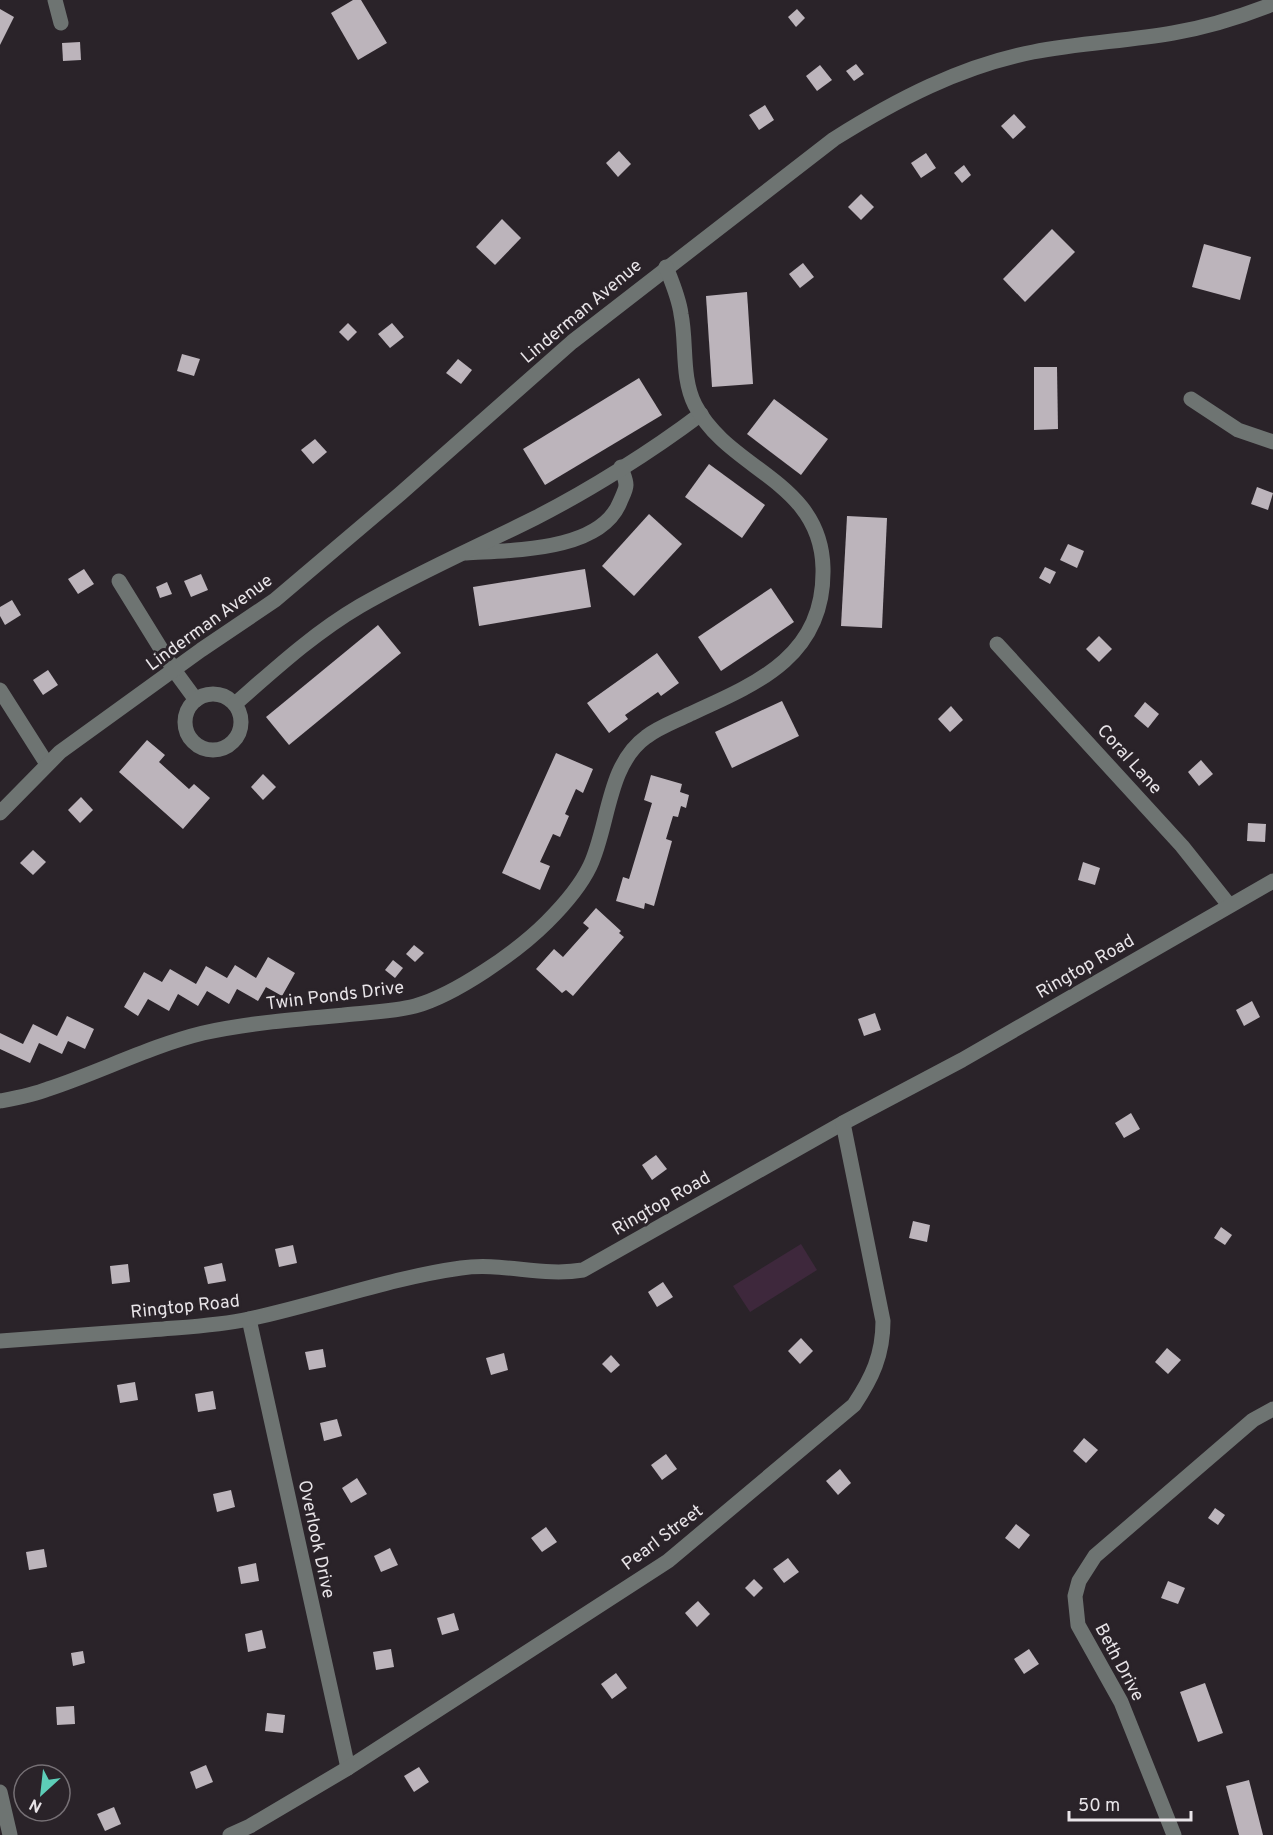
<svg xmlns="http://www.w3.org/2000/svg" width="1273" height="1835" font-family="Overpass,sans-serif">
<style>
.grass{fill:#3e283c}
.building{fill:#bcb4bb}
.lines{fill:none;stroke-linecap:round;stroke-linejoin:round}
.minor{stroke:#6e7472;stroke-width:15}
.labels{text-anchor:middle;stroke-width:6;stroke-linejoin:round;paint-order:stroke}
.street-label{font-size:18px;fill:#e8e4e8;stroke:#2a2329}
</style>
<rect width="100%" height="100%" fill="#2a2329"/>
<polygon class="grass" points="801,1244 817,1270 750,1312 733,1286"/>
<g class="building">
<polygon points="353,0 361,0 387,43 358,60 331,13"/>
<polygon points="0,9 14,17 0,45"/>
<polygon points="797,9 805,18 796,27 788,17"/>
<polygon points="80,42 81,60 63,61 62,43"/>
<polygon points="856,64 864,74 854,81 846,71"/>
<polygon points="820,65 832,80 817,91 806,76"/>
<polygon points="765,105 774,120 759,130 749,115"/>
<polygon points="1014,114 1026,127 1013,139 1001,126"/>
<polygon points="619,151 631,164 618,177 606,163"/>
<polygon points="926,153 936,168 921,178 911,163"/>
<polygon points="964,165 971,175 962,183 954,173"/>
<polygon points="861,194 874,207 861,220 848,207"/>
<polygon points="502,219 521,238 495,265 476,247"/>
<polygon points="1052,229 1075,252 1025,302 1003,279"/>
<polygon points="1204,244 1251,257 1240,300 1192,287"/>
<polygon points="803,263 814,277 800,288 789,274"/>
<polygon points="747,292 753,384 712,387 706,296"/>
<polygon points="348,323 357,332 348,341 339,332"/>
<polygon points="392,323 404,337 390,348 378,334"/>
<polygon points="182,354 200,359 194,376 177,371"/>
<polygon points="458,359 472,370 461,384 446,373"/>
<polygon points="1034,367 1057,367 1058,429 1034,430"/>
<polygon points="639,378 662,415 545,485 523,449"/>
<polygon points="774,399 828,439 801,475 747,434"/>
<polygon points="315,439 327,452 313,464 301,450"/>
<polygon points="709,464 765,505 742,538 685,497"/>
<polygon points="1257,487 1273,493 1268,510 1251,504"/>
<polygon points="649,514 682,544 634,596 602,566"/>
<polygon points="847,516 887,518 882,628 841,626"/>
<polygon points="1068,544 1084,551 1077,568 1060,560"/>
<polygon points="1045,567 1056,572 1050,584 1039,578"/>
<polygon points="84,569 94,584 78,594 68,579"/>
<polygon points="585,569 591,607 479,626 473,587"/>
<polygon points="201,574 208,590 191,597 184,581"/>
<polygon points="167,582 172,594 160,598 156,587"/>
<polygon points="771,588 794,622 721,671 698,637"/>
<polygon points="12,600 21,615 5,625 0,616 0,607"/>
<polygon points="378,625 401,653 289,745 266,717"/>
<polygon points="1099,636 1112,649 1099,662 1086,649"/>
<polygon points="657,653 679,683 661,696 658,692 625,715 628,719 609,733 587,703"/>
<polygon points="48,670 58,685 43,695 33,680"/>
<polygon points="782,701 799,736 732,768 715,732"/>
<polygon points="1145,702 1159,714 1148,728 1134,716"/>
<polygon points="951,706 963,720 950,732 938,719"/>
<polygon points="147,740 165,755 159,762 189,789 194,784 210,798 183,829 119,772"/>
<polygon points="556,753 593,769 583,793 576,789 565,814 569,816 560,837 553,834 540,862 550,866 540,890 502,873"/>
<polygon points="1201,760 1213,774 1199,786 1188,772"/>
<polygon points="263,774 276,787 263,800 251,787"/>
<polygon points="651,775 682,784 680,792 689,795 686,808 681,806 678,817 673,816 666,839 672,841 654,906 645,903 644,909 616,901 623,877 629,879 652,803 644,800"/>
<polygon points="81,797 93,810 80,823 68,810"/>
<polygon points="1248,823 1266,824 1265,842 1247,841"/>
<polygon points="33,850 46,862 33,875 20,863"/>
<polygon points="1083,862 1100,868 1095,885 1078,880"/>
<polygon points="596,908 621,931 619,933 624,937 573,996 566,990 562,993 536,969 554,949 563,957 589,928 583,923"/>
<polygon points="414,945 424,953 415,962 406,954"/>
<polygon points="268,957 295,973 282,996 266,987 258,1001 237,989 229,1004 207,991 198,1006 178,994 169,1011 148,999 138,1016 124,1007 144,972 162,982 170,969 196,984 206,966 227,978 235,965 256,978"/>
<polygon points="393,960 403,968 395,978 385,970"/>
<polygon points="1252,1001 1260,1017 1244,1026 1236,1010"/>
<polygon points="875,1013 881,1030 864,1036 858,1019"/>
<polygon points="67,1016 94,1029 85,1049 68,1041 62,1054 39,1043 30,1063 0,1049 0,1033 23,1044 33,1024 57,1036"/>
<polygon points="1131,1113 1140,1129 1124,1138 1115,1123"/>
<polygon points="656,1155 667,1169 652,1180 642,1165"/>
<polygon points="913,1221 930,1225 927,1242 909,1238"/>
<polygon points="1221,1227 1232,1235 1225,1245 1214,1238"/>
<polygon points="293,1245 297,1263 279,1267 275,1249"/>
<polygon points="222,1263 226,1281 208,1284 204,1267"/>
<polygon points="128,1264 130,1282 112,1284 110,1266"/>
<polygon points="663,1282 673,1297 657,1307 648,1292"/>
<polygon points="801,1338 813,1351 800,1364 788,1351"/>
<polygon points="1167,1348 1181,1360 1168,1374 1155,1362"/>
<polygon points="323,1349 326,1367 309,1370 305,1352"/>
<polygon points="504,1353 508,1370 491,1375 486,1358"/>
<polygon points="611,1355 620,1365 611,1373 602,1364"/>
<polygon points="135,1382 138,1400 120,1403 117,1385"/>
<polygon points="213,1391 216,1409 198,1412 195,1394"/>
<polygon points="337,1419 342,1436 324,1441 320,1423"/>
<polygon points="1084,1438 1098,1450 1086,1463 1073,1451"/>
<polygon points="666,1454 677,1469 662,1480 651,1465"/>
<polygon points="840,1469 851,1483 838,1495 826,1481"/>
<polygon points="357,1478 367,1494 351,1503 342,1488"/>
<polygon points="231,1490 235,1507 217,1512 213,1494"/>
<polygon points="1215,1508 1225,1515 1218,1525 1208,1518"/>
<polygon points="1016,1524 1030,1535 1019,1549 1005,1538"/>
<polygon points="546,1527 557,1542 542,1552 531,1538"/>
<polygon points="390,1548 398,1565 381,1572 374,1556"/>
<polygon points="44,1549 47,1567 29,1570 26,1552"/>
<polygon points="788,1558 799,1572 784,1583 773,1569"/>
<polygon points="256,1563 259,1581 241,1584 238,1567"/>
<polygon points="754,1579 763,1588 754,1597 745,1588"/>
<polygon points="1168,1581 1185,1588 1178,1604 1161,1598"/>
<polygon points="698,1601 710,1614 697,1627 685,1613"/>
<polygon points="454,1613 459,1630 442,1635 437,1618"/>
<polygon points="262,1630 266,1648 248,1652 245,1634"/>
<polygon points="391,1649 394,1667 376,1670 373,1652"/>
<polygon points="1029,1649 1039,1664 1024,1674 1014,1659"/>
<polygon points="83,1651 85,1663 73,1666 71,1653"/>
<polygon points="616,1673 627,1688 612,1699 601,1684"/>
<polygon points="1205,1683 1223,1733 1198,1742 1180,1692"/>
<polygon points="74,1706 75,1724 57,1725 56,1707"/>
<polygon points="267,1713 285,1715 283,1733 265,1731"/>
<polygon points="206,1765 213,1782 196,1789 190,1772"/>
<polygon points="419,1767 429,1782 414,1792 404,1776"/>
<polygon points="1249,1780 1263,1835 1239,1835 1226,1786"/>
<polygon points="114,1807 121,1824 105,1831 97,1814"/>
</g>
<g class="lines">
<g class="minor">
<polyline points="55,0 61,23"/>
<polyline points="1191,399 1238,430 1273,442"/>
<path d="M466,553C511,550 600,552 620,502C622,497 626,490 626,485C626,479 622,472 621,467"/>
<polyline points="119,581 174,670 196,700"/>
<polyline points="997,644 1182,846 1229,905"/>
<polyline points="0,690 47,764"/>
<circle cx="213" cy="722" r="28"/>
<path d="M235,704C275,669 314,633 360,606C417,573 477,547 535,518C590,490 652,451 701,414"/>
<path d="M0,813L60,752L201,650L275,600L400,494L572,342L834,139C896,100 961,66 1033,52C1079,43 1127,41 1173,33C1208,27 1240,17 1273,4"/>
<path d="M0,1101C16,1098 33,1095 48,1089C100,1072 150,1046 203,1033C249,1023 297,1019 344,1015C368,1012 392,1012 415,1006C455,995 517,952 547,922C563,906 580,887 590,866C609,826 607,765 646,737C659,727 676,721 690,714C759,683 825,655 823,568C821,480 729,471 695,405C681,377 687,344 681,314C679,298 672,282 666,267"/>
<polyline points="249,1319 348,1768"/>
<path d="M0,1341C50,1337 100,1334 150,1330C183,1327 217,1326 249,1319C320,1304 389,1278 461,1268C502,1262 542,1277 583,1270L843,1123L962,1060L1273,881"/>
<polyline points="0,1792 10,1835"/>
<path d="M230,1835L250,1826L348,1768L668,1561L854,1405C872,1378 883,1355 883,1321L843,1123"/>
<polyline points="1174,1835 1121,1702 1078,1625 1075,1596 1079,1581 1095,1556 1253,1420 1273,1409"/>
</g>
</g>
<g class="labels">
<g class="street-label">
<text transform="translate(581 311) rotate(-40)" y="6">Linderman Avenue</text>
<text transform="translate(209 622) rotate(-36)" y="6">Linderman Avenue</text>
<text transform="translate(1130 759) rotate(48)" y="6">Coral Lane</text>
<text transform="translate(1085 966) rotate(-30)" y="6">Ringtop Road</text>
<text transform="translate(335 995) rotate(-7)" y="6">Twin Ponds Drive</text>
<text transform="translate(661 1203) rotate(-30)" y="6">Ringtop Road</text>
<text transform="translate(185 1306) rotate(-6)" y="6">Ringtop Road</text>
<text transform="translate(662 1537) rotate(-37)" y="6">Pearl Street</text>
<text transform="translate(317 1539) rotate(78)" y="6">Overlook Drive</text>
<text transform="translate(1120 1662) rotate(62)" y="6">Beth Drive</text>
</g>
</g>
<g transform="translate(42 1793) rotate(207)"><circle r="28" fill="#2a2329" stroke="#767075" stroke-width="1.5"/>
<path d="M0-4.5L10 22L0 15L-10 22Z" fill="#5dceb8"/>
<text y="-9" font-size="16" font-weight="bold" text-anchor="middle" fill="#e8e4e8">N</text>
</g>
<path d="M1069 1811v9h122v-9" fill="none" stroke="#e8e4e8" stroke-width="3"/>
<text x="1078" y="1811" font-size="18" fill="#e8e4e8" stroke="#2a2329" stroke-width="4.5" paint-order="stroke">50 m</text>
</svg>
